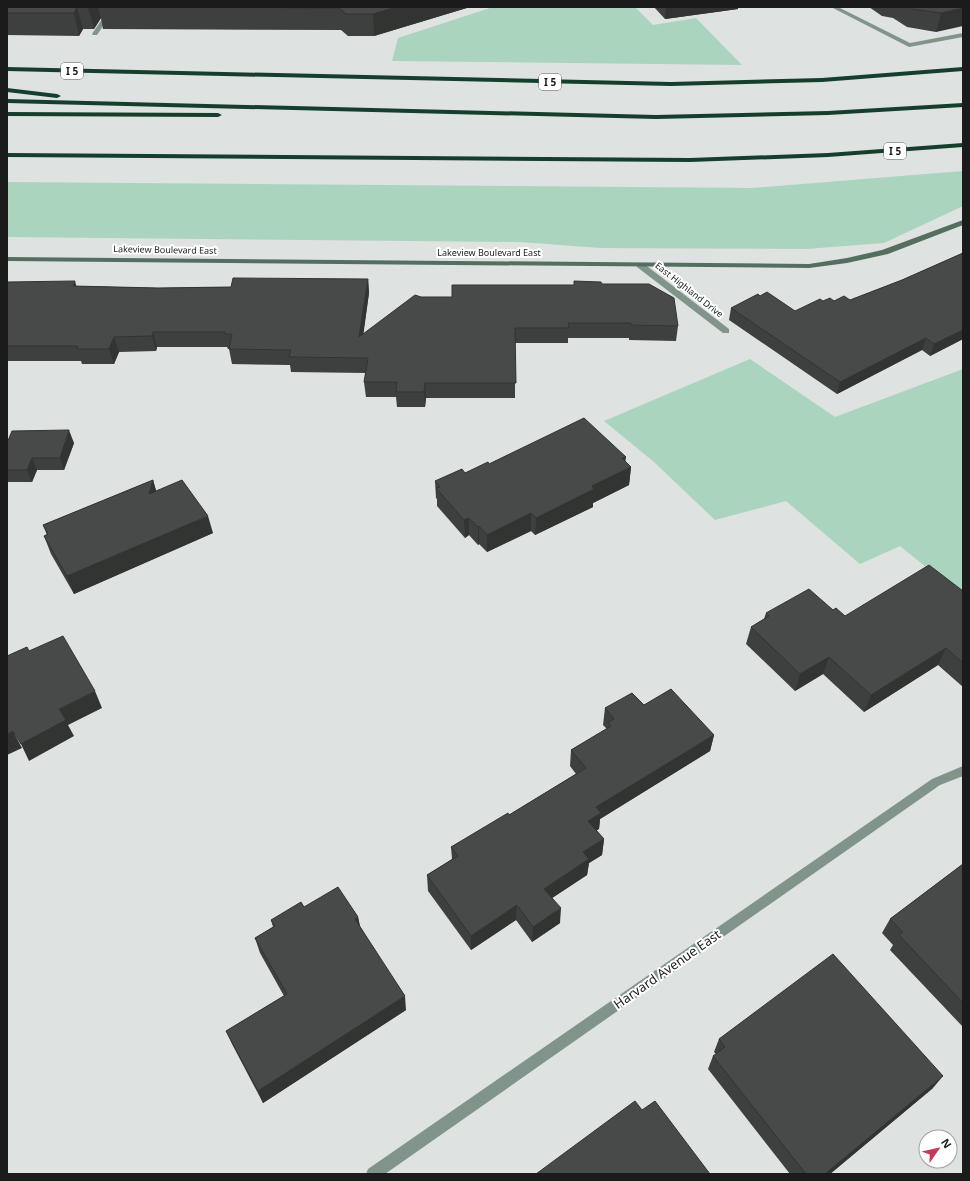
<svg xmlns="http://www.w3.org/2000/svg" width="970" height="1181" font-family="'Noto Sans',sans-serif">
<style>
.green{fill:#aad4be}
.lines{fill:none;stroke-linecap:round;stroke-linejoin:round}
.street{fill:#81948a;fill-rule:evenodd}
.secondary{fill:#546e60;fill-rule:evenodd}
.highway{fill:#153e2c;fill-rule:evenodd}
.wall{fill:#3d403e}
.shaded-wall{fill:#323432}
.building{fill:#474a48;stroke:#323432}
.labels{text-anchor:middle;stroke-width:4;stroke-linejoin:round;paint-order:stroke}
.far-street-label{font-size:9px;fill:#1a1b1a;stroke:#fff}
.shield{fill:#fff;stroke:#5f5f5f;stroke-width:1}
.shield-label{font-size:10px;font-weight:bold;fill:#1a1b1a}
.near-street-label{font-size:13px;fill:#1a1b1a;stroke:#fff}
</style>
<rect width="100%" height="100%" fill="#dee2e0"/>
<g class="green">
<polygon points="493,7 635,7 653,25 696,18 742,65 392,61 398,38"/>
<polygon points="963,171 963,206 884,243 806,249 600,248 521,242 7,237 7,182 752,188"/>
<polygon points="750,359 835,417 963,369 963,597 900,546 860,564 786,501 715,520 654,462 604,421"/>
</g>
<g class="lines">
<g class="street">
<polygon points="110,7 116,7 97,35 93,35 92,34"/>
<polygon points="831,7 838,7 910,43 963,33 963,37 909,47"/>
<polygon points="637,263 643,263 729,329 729,333 723,333 637,267"/>
<polygon points="963,766 963,776 940,785 385,1174 366,1174 368,1169 932,779"/>
</g>
<polygon class="secondary" points="963,220 963,225 888,254 847,263 809,268 7,261 7,257 809,264 847,258 882,250"/>
<g class="highway">
<polygon points="7,67 671,82 822,78 963,67 963,71 822,82 671,86 7,71"/>
<polygon points="7,88 57,94 61,96 57,98 7,92"/>
<polygon points="7,99 656,115 828,111 963,103 963,107 828,115 656,119 7,103"/>
<polygon points="7,112 218,113 222,115 218,117 7,116"/>
<polygon points="963,143 963,147 828,157 690,162 7,157 7,153 690,158 828,153"/>
</g>
</g>
<g class="wall">
<polygon points="7,7 470,7 374,36 348,36 341,30 103,29 101,18 94,29 83,29 79,36 7,35"/>
<polygon points="654,7 738,7 738,9 665,19"/>
<polygon points="869,7 963,7 936,32 907,27 893,18 882,16"/>
<polygon points="963,253 963,339 930,356 922,350 837,394 729,320 731,308 760,296 795,311 823,301 850,300 902,280"/>
<polygon points="368,279 369,293 363,334 421,297 452,297 574,285 574,281 602,284 678,326 676,341 629,340 629,338 568,338 568,343 515,343 515,398 426,398 425,407 397,407 396,397 366,397 364,382 366,373 291,372 290,365 232,364 229,349 228,349 227,347 157,347 156,351 119,352 114,364 82,364 81,361 7,361 7,282 76,286 158,288 231,287"/>
<polygon points="7,443 74,443 64,470 37,470 32,482 7,482"/>
<polygon points="625,461 631,467 629,485 593,503 593,507 535,535 531,531 487,552 479,544 478,545 469,535 465,538 437,506 437,499 436,498 435,481 465,473 489,464"/>
<polygon points="153,480 156,491 213,533 74,594 51,554 44,536 47,535 43,525"/>
<polygon points="963,591 963,687 938,665 864,712 823,674 795,691 746,644 751,627 764,619 766,613 833,610 845,616"/>
<polygon points="644,705 714,735 710,751 600,819 599,829 596,830 604,839 602,855 589,863 587,875 552,898 560,923 532,942 516,920 471,950 428,891 427,875 452,859 451,847 509,815 576,774 570,766 571,750 607,729 603,725 605,708"/>
<polygon points="963,864 963,1027 890,950 893,945 882,933 890,919"/>
<polygon points="358,917 360,926 406,1010 263,1103 232,1044 226,1031 284,996 260,953 255,938 273,927 271,920"/>
<polygon points="719,1039 933,1088 830,1174 790,1174 708,1069 713,1056 716,1054 714,1052"/>
</g>
<g class="shaded-wall">
<polygon points="77,7 83,29 79,36 74,13"/>
<polygon points="88,7 98,7 101,18 94,29"/>
<polygon points="397,7 470,7 374,36 373,14"/>
<polygon points="676,7 738,7 738,9 665,19 666,8"/>
<polygon points="963,8 963,26 936,32 941,13"/>
<polygon points="368,279 369,293 361,352 359,337"/>
<polygon points="75,281 79,296 73,286"/>
<polygon points="963,330 963,339 930,356 934,344"/>
<polygon points="153,332 157,347 156,351 152,336"/>
<polygon points="114,337 119,352 114,364 109,349"/>
<polygon points="926,338 922,350 837,394 840,382"/>
<polygon points="425,383 426,398 425,407 424,392"/>
<polygon points="69,430 74,443 64,470 60,458"/>
<polygon points="626,457 624,471 631,467 629,485 593,503 593,507 535,535 536,518 592,486 622,458"/>
<polygon points="32,458 37,470 32,482 27,470"/>
<polygon points="153,480 158,497 149,494"/>
<polygon points="531,513 531,531 487,552 487,535"/>
<polygon points="208,516 213,533 74,594 67,576"/>
<polygon points="469,518 469,535 465,538 464,520"/>
<polygon points="479,526 479,544 478,545 478,527"/>
<polygon points="946,648 938,665 864,712 871,695"/>
<polygon points="829,657 823,674 795,691 800,674"/>
<polygon points="95,691 102,708 68,725 74,736 29,761 21,744 59,709"/>
<polygon points="13,731 22,748 7,755 7,734"/>
<polygon points="714,735 710,751 600,819 599,829 586,837 588,821 596,807"/>
<polygon points="604,839 602,855 589,863 587,875 543,904 544,889 583,852"/>
<polygon points="517,905 516,920 471,950 471,936"/>
<polygon points="561,908 560,923 532,942 533,927"/>
<polygon points="358,917 361,932 355,919"/>
<polygon points="405,996 406,1010 263,1103 258,1091"/>
<polygon points="943,1076 933,1088 830,1174 825,1174"/>
</g>
<g class="building">
<polygon points="7,7 77,7 74,13 7,13"/>
<polygon points="183,7 397,7 373,14 346,14 339,8"/>
<polygon points="665,7 676,7 666,8"/>
<polygon points="910,7 963,7 963,8 941,13 912,9"/>
<polygon points="963,253 963,330 934,344 926,338 840,382 731,308 758,294 760,296 767,292 795,311 820,299 823,301 830,298 834,301 844,296 850,300 902,280"/>
<polygon points="233,278 368,279 359,337 415,295 421,297 452,297 452,285 574,285 574,281 601,282 602,284 649,284 674,298 678,326 631,325 631,323 568,323 569,328 515,328 516,383 425,383 424,392 396,392 397,382 364,382 368,358 289,357 291,350 229,349 232,334 225,334 225,332 153,332 152,336 114,337 109,349 77,349 78,346 7,346 7,282 75,281 73,286 158,288 231,287"/>
<polygon points="584,418 626,457 622,458 631,467 592,486 594,489 536,518 531,513 487,535 479,526 478,527 469,518 464,520 436,488 440,487 435,481 462,469 465,473 488,462 489,464"/>
<polygon points="69,430 60,458 32,458 27,470 7,470 7,443 12,431"/>
<polygon points="153,480 149,494 182,480 208,516 67,576 44,536 48,534 43,525"/>
<polygon points="929,565 963,591 963,663 946,648 871,695 829,657 800,674 751,627 769,616 766,613 809,589 833,610 836,608 845,616"/>
<polygon points="63,636 95,691 59,709 66,720 21,744 13,731 7,734 7,656 27,647 29,651"/>
<polygon points="671,689 714,735 596,807 601,813 588,821 604,839 583,852 589,859 544,889 561,908 533,927 517,905 471,936 427,875 458,856 451,847 508,813 509,815 586,768 571,750 611,726 608,722 614,719 605,708 632,693 644,705"/>
<polygon points="963,864 963,1003 899,935 903,932 890,919"/>
<polygon points="338,887 358,917 355,919 405,996 258,1091 226,1031 287,994 255,938 275,926 271,920 301,902 304,907"/>
<polygon points="833,954 943,1076 825,1174 806,1174 713,1056 725,1047 719,1039"/>
<polygon points="635,1101 642,1110 655,1101 710,1174 536,1174"/>
</g>
<g class="labels">
<g class="far-street-label">
<text transform="translate(165 250) rotate(1)" y="3">Lakeview Boulevard East</text>
<text x="489" y="256">Lakeview Boulevard East</text>
<text transform="translate(689 290) rotate(38)" y="3">East Highland Drive</text>
</g>
<g class="shield">
<rect x="61" y="63" width="22" height="16" rx="3"/>
<rect x="539" y="74" width="22" height="16" rx="3"/>
<rect x="884" y="143" width="22" height="16" rx="3"/>
</g>
<g class="shield-label">
<text x="72" y="75">I 5</text>
<text x="550" y="86">I 5</text>
<text x="895" y="155">I 5</text>
</g>
<g class="near-street-label">
<text transform="translate(667 969) rotate(-35)" y="5">Harvard Avenue East</text>
</g>
</g>
<rect width="970" height="1181" fill="none" stroke="#1a1b1a" stroke-width="16"/>
<g transform="translate(938 1149) rotate(56)"><circle r="19" fill="#ffffff" stroke="#a3a4a3"/>
<path d="M0-3L7 15L0 10L-7 15Z" fill="#c63758"/>
<text y="-6" font-size="11" font-weight="bold" text-anchor="middle" fill="#1a1b1a">N</text>
</g>
</svg>
